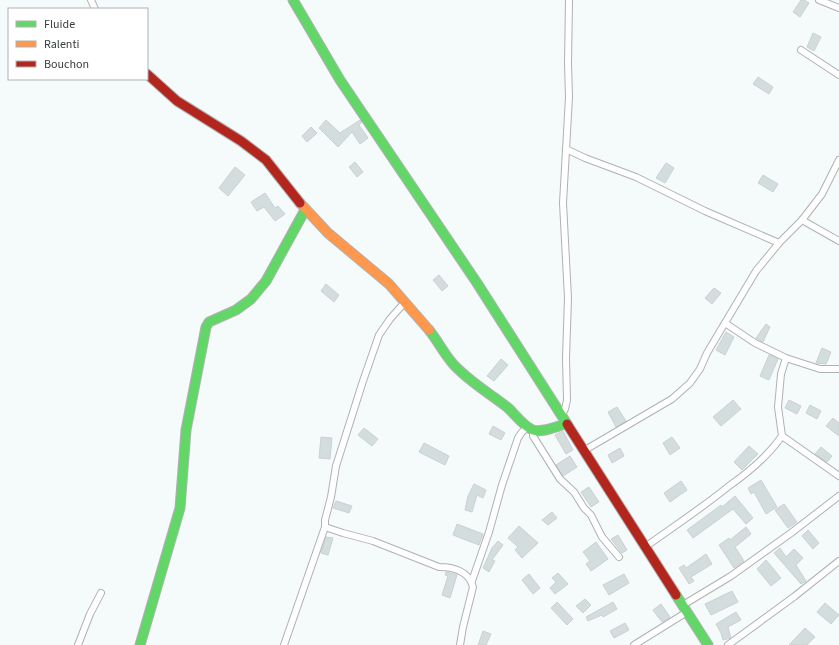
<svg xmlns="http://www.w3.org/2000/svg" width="839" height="645" font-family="'Source Sans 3',sans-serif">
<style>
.building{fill:#d3ddde;stroke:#ccd0d0}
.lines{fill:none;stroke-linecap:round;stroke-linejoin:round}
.street-casing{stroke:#afb2b2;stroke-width:8}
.fast-casing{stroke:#afb2b2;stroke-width:11}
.slow-casing{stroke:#afb2b2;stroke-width:11}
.jam-casing{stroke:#afb2b2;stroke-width:11}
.street{stroke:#fefefe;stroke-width:6}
.fast{stroke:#63d668;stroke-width:9}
.slow{stroke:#ff974d;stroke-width:9}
.jam{stroke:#b3261e;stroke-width:9}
</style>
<rect width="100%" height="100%" fill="#f5fafa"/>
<g class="building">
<polygon points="801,0 804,0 809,3 800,17 793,12"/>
<polygon points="813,33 821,37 814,51 807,47"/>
<polygon points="758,77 773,87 769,94 753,84"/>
<polygon points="326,120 340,133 360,120 362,122 359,125 368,138 360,144 352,132 338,147 319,128"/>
<polygon points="311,127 317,133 307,142 302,136"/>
<polygon points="355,162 363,172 357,177 349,167"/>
<polygon points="666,163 674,168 665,183 656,178"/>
<polygon points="235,167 245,175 228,196 219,188"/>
<polygon points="763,175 778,184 773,192 758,183"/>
<polygon points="265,193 275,208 278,206 285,214 275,221 264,207 257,211 251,202"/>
<polygon points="439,275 448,286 442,291 433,280"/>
<polygon points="326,284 339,295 334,302 321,291"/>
<polygon points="714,288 721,293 712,304 705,298"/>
<polygon points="766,324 770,327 763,342 756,338"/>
<polygon points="726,332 734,337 725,355 716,350"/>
<polygon points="822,348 831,352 826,364 816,363"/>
<polygon points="769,355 778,359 769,380 760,376"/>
<polygon points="501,359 508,365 494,381 487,376"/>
<polygon points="733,400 741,409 721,426 713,417"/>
<polygon points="789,400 801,406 797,414 785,408"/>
<polygon points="810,405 821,411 817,419 806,413"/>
<polygon points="617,407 626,421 616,427 608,412"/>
<polygon points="833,418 839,423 839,436 826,426"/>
<polygon points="493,426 505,433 501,440 489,434"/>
<polygon points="364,428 378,439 372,446 358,435"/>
<polygon points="563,431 573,450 566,454 555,435"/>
<polygon points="321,437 332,438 330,459 319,458"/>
<polygon points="672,437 680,448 670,455 663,443"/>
<polygon points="424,443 449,456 445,465 419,452"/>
<polygon points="749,446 758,454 742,470 734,462"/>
<polygon points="821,447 832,456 827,462 815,454"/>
<polygon points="620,448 624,456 612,463 608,455"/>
<polygon points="570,456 577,467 563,476 556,465"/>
<polygon points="761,480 777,507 766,514 754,492 751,494 748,488"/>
<polygon points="681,481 687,490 670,502 664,493"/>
<polygon points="474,484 486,490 483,498 477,495 472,512 465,510 468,496"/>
<polygon points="589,487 599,502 591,507 581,492"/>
<polygon points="735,496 753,518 746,524 733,509 693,538 687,530 721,505 722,507"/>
<polygon points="336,501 352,506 349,513 333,508"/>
<polygon points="784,504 797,522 788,528 775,510"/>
<polygon points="552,512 557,518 548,525 542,520"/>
<polygon points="457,524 483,534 479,545 453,535"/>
<polygon points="519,526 538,543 522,558 515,550 518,547 508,538"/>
<polygon points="746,527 751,534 735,547 744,561 734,568 719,545 729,538 730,540"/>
<polygon points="808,530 819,543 813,549 802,536"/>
<polygon points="618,535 627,550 622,553 611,539"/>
<polygon points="326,537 333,538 328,555 321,553"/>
<polygon points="498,541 503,545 492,560 495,561 489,572 483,568 492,548"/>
<polygon points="596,542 608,559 591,571 586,564 590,561 583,552"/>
<polygon points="780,548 786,557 794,549 803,558 796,565 806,581 801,584 774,553"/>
<polygon points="706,554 712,564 691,577 694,581 689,584 679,568 684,565 686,568"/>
<polygon points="766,560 781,578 771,586 757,569"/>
<polygon points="446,572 457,575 450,598 442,595 448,576 445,575"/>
<polygon points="558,573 568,584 555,594 550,588 556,582 552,578"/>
<polygon points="529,574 540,588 533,594 522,580"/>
<polygon points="624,574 629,583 609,595 603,585"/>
<polygon points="732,591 738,602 711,615 705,604"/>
<polygon points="585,599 591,605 583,613 576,606"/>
<polygon points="557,602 573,619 567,625 551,608"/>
<polygon points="613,602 617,609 603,617 602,615 588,621 586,617"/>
<polygon points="825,603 839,615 831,624 817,612"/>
<polygon points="661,604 670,617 662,622 653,610"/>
<polygon points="736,612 741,620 728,627 731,638 723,640 721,633 716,624"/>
<polygon points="625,623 629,630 614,638 610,631"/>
<polygon points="805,628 815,637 807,645 789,645"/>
<polygon points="483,631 491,634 486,645 478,645"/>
</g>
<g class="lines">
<defs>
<g id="street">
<polyline points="91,0 95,9"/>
<polyline points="819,0 839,8"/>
<polyline points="801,50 839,75"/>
<polyline points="566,149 585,158 636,177 705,211 779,243"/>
<polyline points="802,220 839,241"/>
<path d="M405,302L390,319L379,335L363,381L336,466L331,497L325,520V527L343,533L373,541L439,567C453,567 469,571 473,587L463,627L460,645"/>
<polyline points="725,323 755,343 786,358 820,369 839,369"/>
<polyline points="561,416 565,409 567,400 566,358 568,298 563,203 569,97 568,64 569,0"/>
<polyline points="533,430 533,436 560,479 574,492 584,508 591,515 602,537 619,557"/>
<polyline points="782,436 839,476"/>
<polyline points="585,450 672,399 690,383 700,369 707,353 756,271 779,243 802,220 822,194 839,160"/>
<path d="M645,547C673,527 702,508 729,486C749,472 768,456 782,436L778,407L781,374L786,358"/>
<polyline points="472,581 489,532 502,485 518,438 522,432 528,427"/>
<polyline points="683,605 731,576 791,533 839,496"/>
<polyline points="78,645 90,614 101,593"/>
<polyline points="284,645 325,527"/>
<polyline points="634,645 687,612"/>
<polyline points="728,645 795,596 839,561"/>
</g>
<g id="fast">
<polyline points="293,0 340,80 477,283 567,424"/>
<path d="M429,330C438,341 444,354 454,365C470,382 489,393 507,407C514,413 524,427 533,430C543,433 557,426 566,424"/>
<polyline points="676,595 708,645"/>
<polyline points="140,645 180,508 186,430 206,327 209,322 236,310 251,299 266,281 305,210"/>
</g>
<polyline id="slow" points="300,203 328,233 389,284 429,330"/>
<g id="jam">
<polyline points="147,74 177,101 241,141 266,160 300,203"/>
<polyline points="567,424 676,595"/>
</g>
</defs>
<use href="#street" class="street-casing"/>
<use href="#fast" class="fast-casing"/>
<use href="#slow" class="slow-casing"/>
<use href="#jam" class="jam-casing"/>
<use href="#street" class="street"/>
<use href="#fast" class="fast"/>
<use href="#slow" class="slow"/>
<use href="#jam" class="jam"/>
</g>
<rect x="8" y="8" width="140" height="72" fill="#ffffff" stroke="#afb1b1"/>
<rect x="16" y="21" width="20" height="6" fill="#63d668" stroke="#afb1b1"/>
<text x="44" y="28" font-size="12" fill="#383c3c">Fluide</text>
<rect x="16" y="41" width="20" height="6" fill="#ff974d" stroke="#afb1b1"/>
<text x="44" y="48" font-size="12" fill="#383c3c">Ralenti</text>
<rect x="16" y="61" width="20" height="6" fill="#b3261e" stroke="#afb1b1"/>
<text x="44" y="68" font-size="12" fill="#383c3c">Bouchon</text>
</svg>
